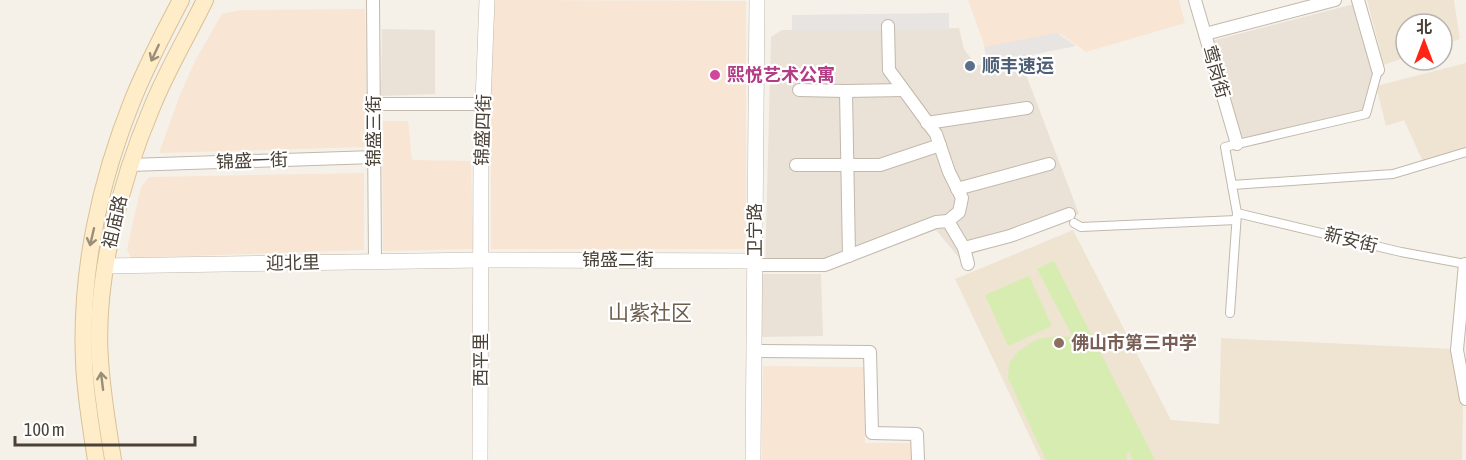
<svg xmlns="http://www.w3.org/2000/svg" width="1466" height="460" font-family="'Asap Condensed','Noto Sans SC',sans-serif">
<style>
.residential{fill:#eae2d7}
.commercial{fill:#f8e5d4}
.education{fill:#efe4d2}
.green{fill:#d6ecb0}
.parking{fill:#e7e4e1}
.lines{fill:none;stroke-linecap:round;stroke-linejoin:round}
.pedestrian-casing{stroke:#c2b8ab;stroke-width:10}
.minor-casing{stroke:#c2b8ab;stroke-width:14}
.tertiary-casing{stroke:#c2b8ab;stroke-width:16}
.secondary-casing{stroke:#d8c196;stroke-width:18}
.pedestrian{stroke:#fff;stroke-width:8}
.minor{stroke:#fff;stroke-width:12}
.tertiary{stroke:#fff;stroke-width:15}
.secondary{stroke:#ffedc9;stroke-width:16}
.oneway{stroke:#9b8e79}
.service-dot{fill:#5c6f8a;stroke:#fff;stroke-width:2}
.hotel-dot{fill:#d1479c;stroke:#fff;stroke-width:2}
.education-dot{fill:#8d6e63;stroke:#fff;stroke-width:2}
.labels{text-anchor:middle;stroke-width:4.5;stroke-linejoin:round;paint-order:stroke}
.service-label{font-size:18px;font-weight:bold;fill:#4e5e75;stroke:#fff;text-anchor:start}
.street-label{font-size:18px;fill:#4a4137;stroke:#fff}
.hotel-label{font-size:18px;font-weight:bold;fill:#b23c85;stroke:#fff;text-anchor:start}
.education-label{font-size:18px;font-weight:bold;fill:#785e54;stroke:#fff;text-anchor:start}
.quarter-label{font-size:21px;fill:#6d5e4d;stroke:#fff}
</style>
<rect width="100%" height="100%" fill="#f5f1e9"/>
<g class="residential">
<polygon points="1354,4 1374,77 1364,111 1241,141 1211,41"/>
<polygon points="959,28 964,49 976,65 1022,64 1079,214 960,259 936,230 828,271 765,271 771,37 782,30"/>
<polygon points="382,29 435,30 435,94 381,96"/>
<polygon points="759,274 821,274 823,336 758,337"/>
</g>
<g class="commercial">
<polygon points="491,0 746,1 746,249 491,249"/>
<polygon points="968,0 1179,0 1185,23 1086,52 1061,34 986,50"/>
<polygon points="365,9 367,147 159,153 180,95 196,59 222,14 241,10"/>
<polygon points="382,121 408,121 412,160 471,161 473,249 383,251"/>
<polygon points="364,173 364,250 131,258 127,249 141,187 149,177"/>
<polygon points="763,366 864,367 865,443 912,443 913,460 762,460"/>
</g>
<g class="education">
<polygon points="1367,0 1454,0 1460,39 1442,45 1442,24 1406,24 1406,57 1384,65"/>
<polygon points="1466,63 1466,149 1423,162 1404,120 1386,126 1376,86"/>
<polygon points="1073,230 1171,420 1219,424 1221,338 1455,349 1463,404 1462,460 1041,460 955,279"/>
</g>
<g class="green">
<polygon points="1054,261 1155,460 1133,460 1128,451 1126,460 1046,460 1008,378 1009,363 1019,351 1037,339 1057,336 1073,337 1037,269"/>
<polygon points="1029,276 1052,326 1008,346 985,295"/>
</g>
<g class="parking">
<polygon points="949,13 949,30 792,31 792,15"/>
<polygon points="1057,33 1076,46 988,64 984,47"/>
</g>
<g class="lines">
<defs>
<g id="pedestrian">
<polyline points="1232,185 1393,174 1466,152"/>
<polyline points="1237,213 1401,252 1466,264"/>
<polyline points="1074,223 1081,227 1236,220"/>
<polyline points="1230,313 1237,213 1225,147 1366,114 1378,70"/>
</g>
<g id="minor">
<polyline points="373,0 375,261"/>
<polyline points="1195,0 1237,144"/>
<polyline points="1358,0 1378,70"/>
<polyline points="888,26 889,70 936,134 949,172 962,198 959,212 948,221"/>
<polyline points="1205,34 1335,0"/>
<polyline points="799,90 846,91"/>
<polyline points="374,104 483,104"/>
<polyline points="927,123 1027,108"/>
<polyline points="130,165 374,157"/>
<polyline points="796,165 880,165 940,145"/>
<polyline points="957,189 1049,164"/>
<polyline points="964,248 1010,236 1069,214"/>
<polyline points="849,256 846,91 903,90"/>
<polyline points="1465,264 1457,350 1466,399"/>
<polyline points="755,265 825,265 936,222 948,221 964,248 968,264"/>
<polyline points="754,351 870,352 872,433 917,434 918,460"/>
</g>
<g id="tertiary">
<polyline points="105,266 481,260 755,261"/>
<polyline points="480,460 481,154 487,0"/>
<polyline points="753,460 757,0"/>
</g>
<g id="secondary">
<path d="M96,460C91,427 85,394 84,361C80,272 100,181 133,99C147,65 164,32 181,0"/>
<path d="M113,460C108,427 102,394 100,360C94,280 121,180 152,107C167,70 188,35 205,0"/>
</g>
</defs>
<use href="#pedestrian" class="pedestrian-casing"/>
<use href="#minor" class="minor-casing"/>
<use href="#tertiary" class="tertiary-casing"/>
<use href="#secondary" class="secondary-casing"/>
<use href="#pedestrian" class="pedestrian"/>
<use href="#minor" class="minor"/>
<use href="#tertiary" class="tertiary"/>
<use href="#secondary" class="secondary"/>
</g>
<defs><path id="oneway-shaft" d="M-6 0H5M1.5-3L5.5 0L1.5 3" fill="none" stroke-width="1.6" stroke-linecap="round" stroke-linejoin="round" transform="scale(1.5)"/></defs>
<g class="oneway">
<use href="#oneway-shaft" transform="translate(155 53) rotate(115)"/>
<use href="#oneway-shaft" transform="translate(92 237) rotate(103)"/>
<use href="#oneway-shaft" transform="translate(102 381) rotate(-97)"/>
</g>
<circle class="service-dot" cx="970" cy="66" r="6"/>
<circle class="hotel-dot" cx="715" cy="75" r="6"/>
<circle class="education-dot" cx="1059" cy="343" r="6"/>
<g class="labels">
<g class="service-label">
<text x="982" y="72">顺丰速运</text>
</g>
<g class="street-label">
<text transform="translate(1216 72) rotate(74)" y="6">莺岗街</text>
<text transform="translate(483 130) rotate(-88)" y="6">锦盛四街</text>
<text transform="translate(374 131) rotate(-90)" y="6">锦盛三街</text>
<text transform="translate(252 161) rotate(-2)" y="6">锦盛一街</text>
<text transform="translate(115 222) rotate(-77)" y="6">祖庙路</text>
<text transform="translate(755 230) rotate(-90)" y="6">卫宁路</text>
<text transform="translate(1351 240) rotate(14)" y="6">新安街</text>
<text x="618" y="266">锦盛二街</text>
<text transform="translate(293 263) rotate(-1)" y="6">迎北里</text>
<text transform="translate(481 360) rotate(-90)" y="6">西平里</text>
</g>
<g class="hotel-label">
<text x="727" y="81">熙悦艺术公寓</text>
</g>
<g class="education-label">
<text x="1071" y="349">佛山市第三中学</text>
</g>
<g class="quarter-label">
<text x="650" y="320">山紫社区</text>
</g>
</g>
<g transform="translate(1424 42)"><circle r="28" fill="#ffffff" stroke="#b7b3af" stroke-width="1.5"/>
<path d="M0-4.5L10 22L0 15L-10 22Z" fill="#ff2516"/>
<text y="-9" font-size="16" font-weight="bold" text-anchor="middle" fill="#4a4137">北</text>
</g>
<path d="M15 436v9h180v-9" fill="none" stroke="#4a4137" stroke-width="3"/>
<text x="24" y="436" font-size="18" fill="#4a4137" stroke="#ffffff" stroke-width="4.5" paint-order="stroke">100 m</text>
</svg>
